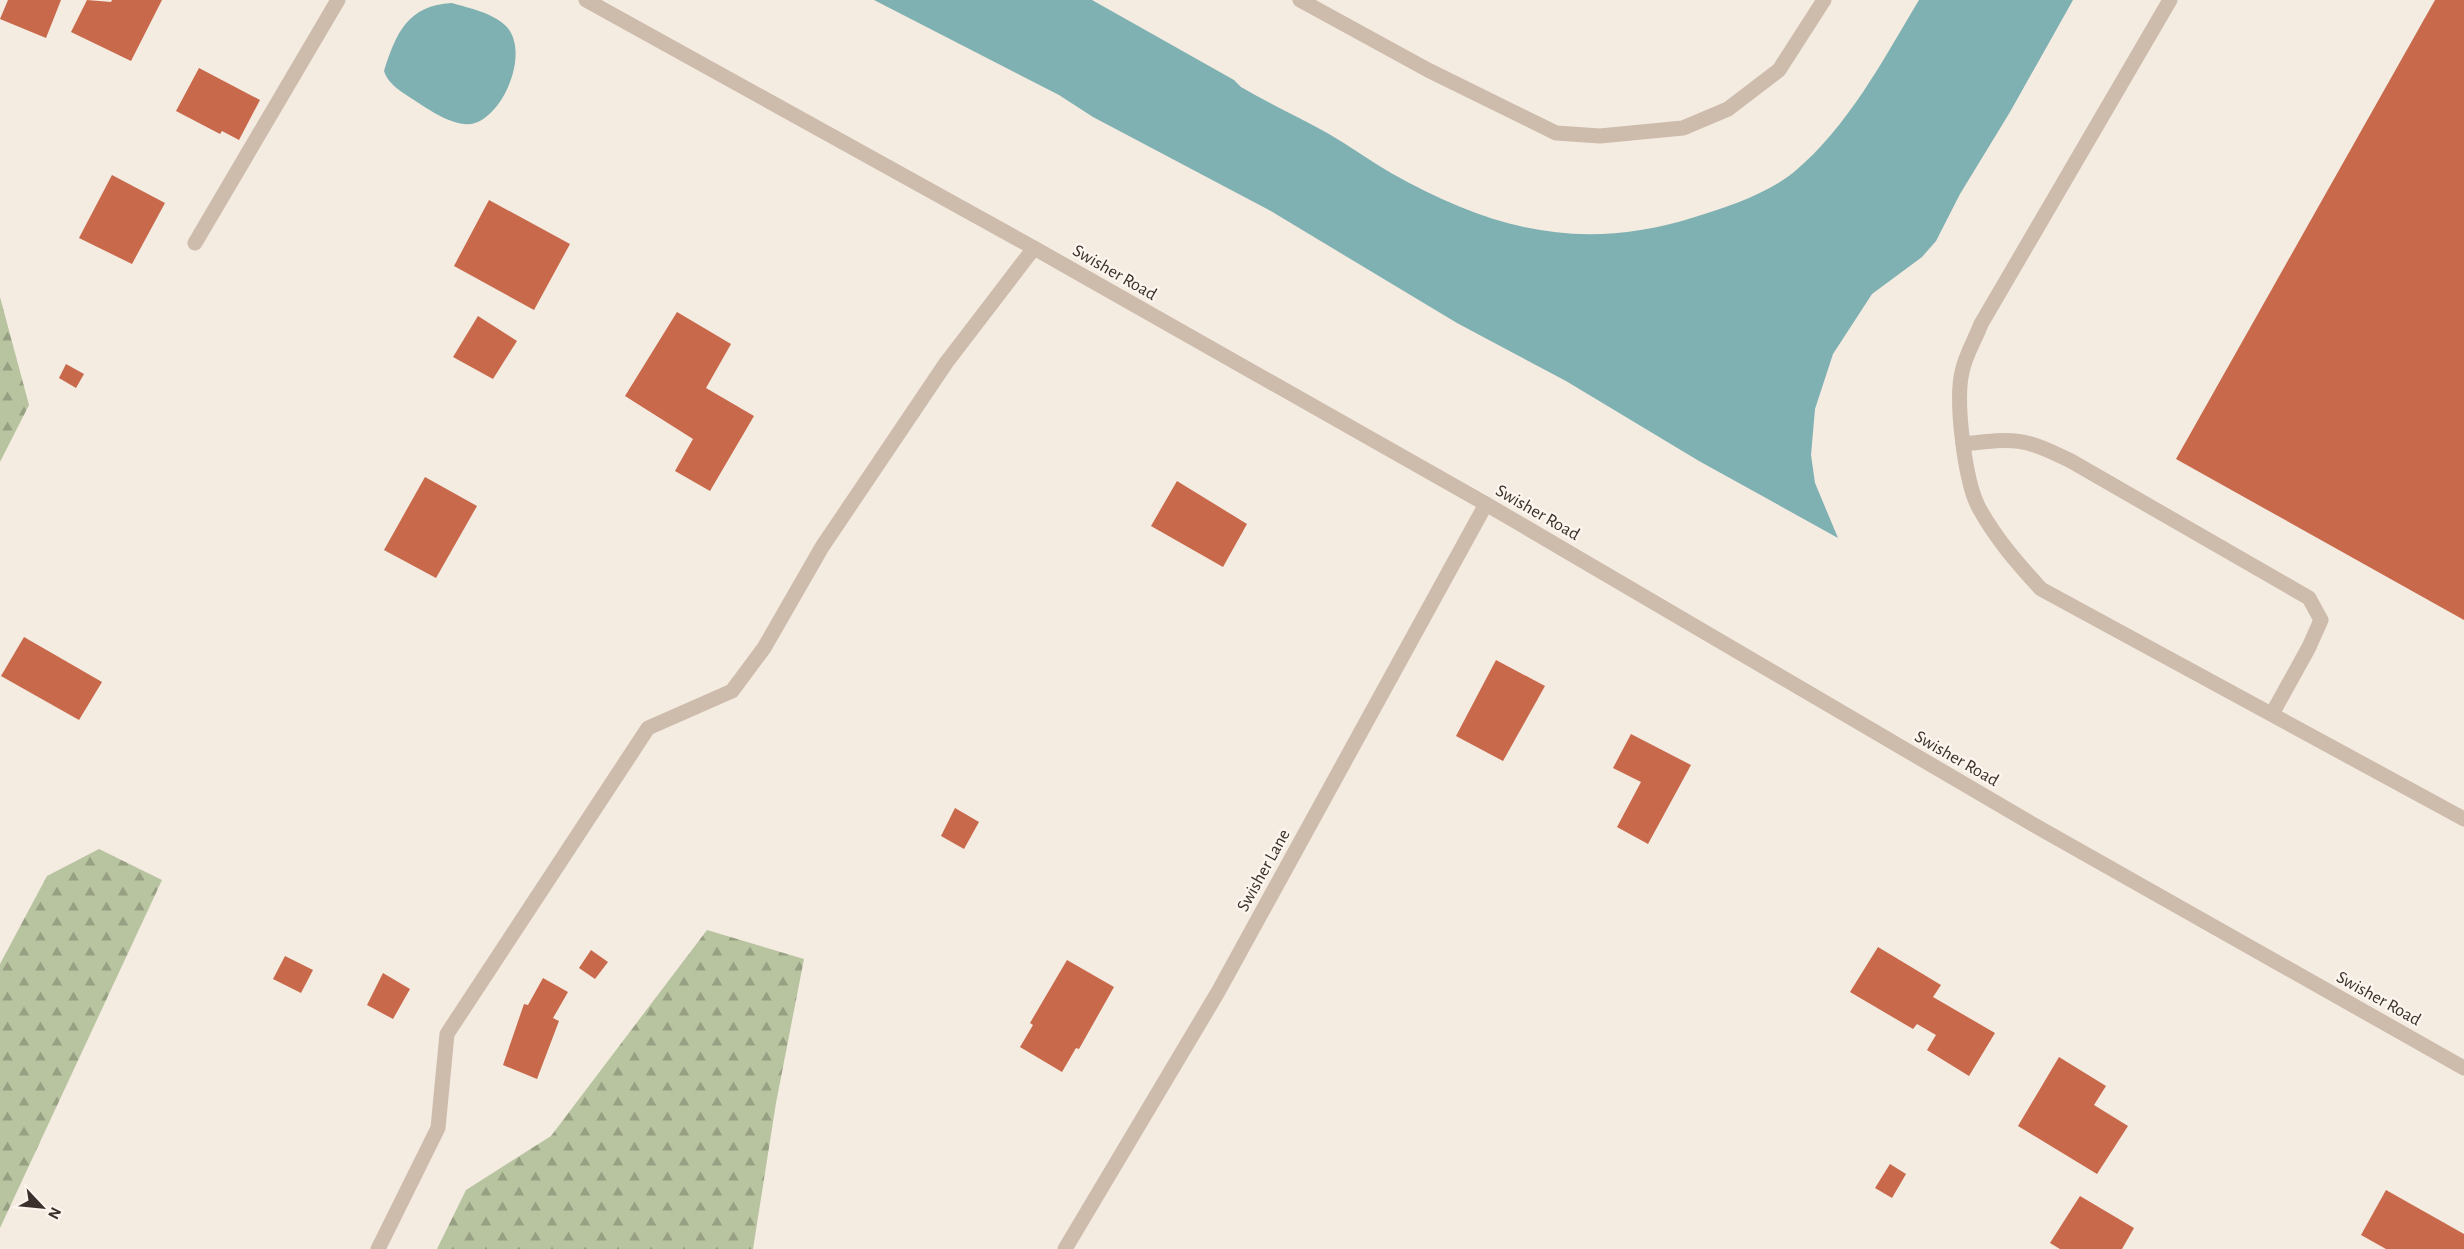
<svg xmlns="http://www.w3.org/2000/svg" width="2464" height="1249" font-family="'Alegreya Sans',sans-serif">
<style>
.forest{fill:url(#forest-firs)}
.water{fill:#7fb0b2}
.building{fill:#c8694b}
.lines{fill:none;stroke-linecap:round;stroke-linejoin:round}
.service{stroke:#cdbbac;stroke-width:15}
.minor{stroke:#cdbbac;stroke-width:15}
.labels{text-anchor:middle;stroke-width:5;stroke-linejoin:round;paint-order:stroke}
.street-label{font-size:18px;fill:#3b302b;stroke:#fbf5ee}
</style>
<defs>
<pattern id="forest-firs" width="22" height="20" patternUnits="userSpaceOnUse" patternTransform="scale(1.5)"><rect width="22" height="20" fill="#b8c4a0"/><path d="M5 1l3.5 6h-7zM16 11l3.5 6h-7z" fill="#97a083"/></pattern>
</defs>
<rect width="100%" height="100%" fill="#f4ebe1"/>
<g class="forest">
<polygon points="0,297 29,405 0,462"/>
<polygon points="99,849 162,880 0,1228 0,964 47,876"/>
<polygon points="707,930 804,959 776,1103 753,1249 437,1249 466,1190 551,1136"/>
</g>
<g class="water">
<path d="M874,0H1092L1234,80L1241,87C1270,104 1300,118 1329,134C1350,146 1370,161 1391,173C1493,230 1580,253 1695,217C1727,207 1767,194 1794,172C1848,127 1883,60 1919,0H2073L2010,112L1960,194L1936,241L1922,257L1872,294L1833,354L1815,409L1811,455L1815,483L1838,538L1699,461L1566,381L1457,323L1269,210L1093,117L1059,95Z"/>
<path d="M452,3C469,8 493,13 506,26C530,51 505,113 475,123C457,129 431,111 417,102C404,93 389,86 384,71C396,33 408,5 452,3Z"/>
</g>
<g class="building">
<polygon points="8,0 61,0 46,38 0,19"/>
<polygon points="87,0 111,2 112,0 162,0 131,61 71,32"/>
<polygon points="2435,0 2464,0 2464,620 2176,459"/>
<polygon points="199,68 260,100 239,140 222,131 220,134 176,111"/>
<polygon points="112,175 165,203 132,264 79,238"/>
<polygon points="489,200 570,244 534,310 454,266"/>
<polygon points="677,312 731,344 706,388 754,416 710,491 675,471 693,439 625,396"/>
<polygon points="478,316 517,341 493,379 453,357"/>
<polygon points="66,364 84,374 76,388 59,378"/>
<polygon points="425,477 477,506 436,578 384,550"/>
<polygon points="1177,481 1247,524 1223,567 1151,526"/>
<polygon points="24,637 102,682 79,720 1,676"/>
<polygon points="1496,660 1545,686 1503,761 1456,736"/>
<polygon points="1631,734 1691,765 1648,844 1617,827 1641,782 1613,768"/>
<polygon points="955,808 979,822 964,849 941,836"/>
<polygon points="1878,947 1941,985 1933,997 1995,1033 1969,1076 1927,1050 1936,1035 1917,1024 1913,1029 1850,992"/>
<polygon points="591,950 608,962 595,979 579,968"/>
<polygon points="285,956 313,970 301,993 273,979"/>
<polygon points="1067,960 1114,987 1079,1049 1076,1048 1062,1072 1020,1047 1033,1025 1030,1023"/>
<polygon points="383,973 410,989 393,1019 367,1005"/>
<polygon points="543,978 568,992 553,1018 559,1021 537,1079 503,1065 524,1004 528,1005"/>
<polygon points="2059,1057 2106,1086 2094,1105 2128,1126 2097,1174 2018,1126"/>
<polygon points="1890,1164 1906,1174 1892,1198 1875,1188"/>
<polygon points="2386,1190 2464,1234 2464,1249 2386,1249 2361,1235"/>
<polygon points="2080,1196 2134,1228 2122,1249 2060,1249 2050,1243"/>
</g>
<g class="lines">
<g class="service">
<polyline points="1300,0 1428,70 1556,133 1600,136 1683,128 1728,109 1779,70 1824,0"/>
<path d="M2170,0L1981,324C1975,340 1965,356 1962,372C1955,402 1965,482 1979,508C1996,539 2018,564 2041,589L2464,819"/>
<polyline points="195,243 338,0"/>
<path d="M1963,444C2016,438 2022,437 2071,461L2309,598L2321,620L2309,647L2272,714"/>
<polyline points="378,1249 438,1128 447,1034 648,728 732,691 764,648 822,547 946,363 1034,248"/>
</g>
<g class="minor">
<polyline points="586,0 1034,248 1486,504 2034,825 2464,1068"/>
<polyline points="1065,1249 1218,992 1486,504"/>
</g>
</g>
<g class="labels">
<g class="street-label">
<text transform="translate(1115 272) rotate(30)" y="6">Swisher Road</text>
<text transform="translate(1538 512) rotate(30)" y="6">Swisher Road</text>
<text transform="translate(1957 758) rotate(30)" y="6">Swisher Road</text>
<text transform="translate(1263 870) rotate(-61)" y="6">Swisher Lane</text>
<text transform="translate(2379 998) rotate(29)" y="6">Swisher Road</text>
</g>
</g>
<g transform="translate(42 1207) rotate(116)" stroke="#fbf5ee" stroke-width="4.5" paint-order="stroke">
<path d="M0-4.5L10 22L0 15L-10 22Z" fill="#3b302b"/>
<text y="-9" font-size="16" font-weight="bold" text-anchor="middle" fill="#3b302b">N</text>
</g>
</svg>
